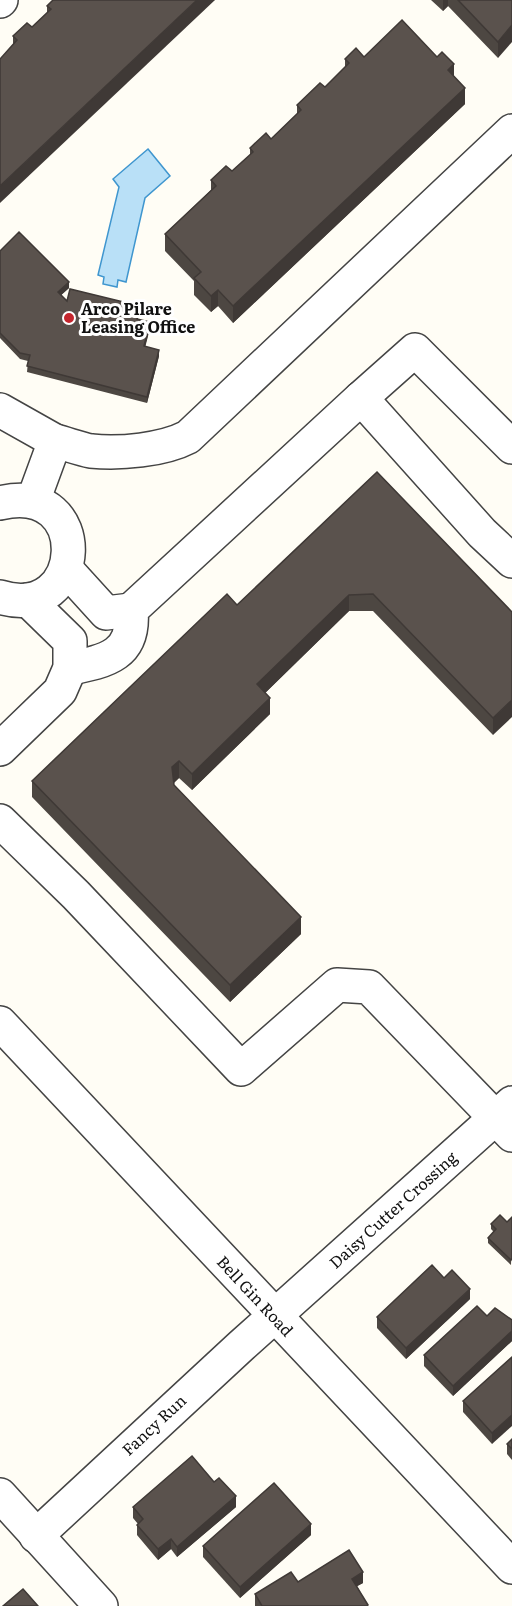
<svg xmlns="http://www.w3.org/2000/svg" width="512" height="1606" font-family="Literata,serif">
<style>
.water{fill:#b9e0f7;stroke:#3f96cf;stroke-width:1.5}
.lines{fill:none;stroke-linecap:round;stroke-linejoin:round}
.minor-casing{stroke:#444;stroke-width:36}
.minor{stroke:#fff;stroke-width:33}
.wall{fill:#4d4742}
.shaded-wall{fill:#3f3936}
.building{fill:#5a524d;stroke:#3f3936;stroke-width:1.5}
.poi-dot{fill:#c4262e;stroke:#fff;stroke-width:2}
.labels{text-anchor:middle;stroke-width:6;stroke-linejoin:round;paint-order:stroke}
.poi-label{font-size:16px;font-weight:bold;fill:#111;stroke:#fff;text-anchor:start}
.street-label{font-size:16px;fill:#111;stroke:#fff}
</style>
<rect width="100%" height="100%" fill="#fffdf5"/>
<polygon class="water" points="148,149 170,176 145,198 126,282 118,280 117,287 103,284 104,277 98,275 119,187 113,179"/>
<g class="lines">
<defs>
<g id="minor">
<polyline points="0,1 1,0"/>
<polyline points="361,398 415,350 512,447"/>
<polyline points="0,410 55,441"/>
<path d="M33,501L55,441C67,444 80,449 91,451C120,454 163,450 188,437L512,131"/>
<path d="M0,503C95,480 87,624 0,597"/>
<polyline points="66,569 106,613 131,610"/>
<path d="M70,668C107,661 135,655 131,610L361,398L482,533L512,561"/>
<polyline points="0,749 60,691 70,668 70,641 28,600"/>
<polyline points="0,821 76,895 241,1069 337,985 369,987 512,1135"/>
<polyline points="0,1023 512,1567"/>
<polyline points="0,1495 101,1606"/>
<polyline points="36,1536 241,1346 512,1103"/>
</g>
</defs>
<use href="#minor" class="minor-casing"/>
<use href="#minor" class="minor"/>
</g>
<g class="wall">
<polygon points="215,0 13,45 13,36 32,27 47,14 47,6"/>
<polygon points="431,0 512,0 498,58 448,6 443,11"/>
<polygon points="364,57 454,76 465,104 233,323 218,306 211,312 194,295 194,281 165,251 165,234 211,190 211,180 232,171 250,155 250,148 271,139 297,114 297,105 325,87 345,67 345,59"/>
<polygon points="0,251 69,288 61,295 67,301 140,312 138,319 150,328 145,346 159,356 147,403 27,372 28,361 20,359 0,338"/>
<polygon points="377,472 512,612 493,735 373,611 349,611 265,693 270,714 192,790 179,778 174,783 174,785 301,934 230,1002 32,797 32,781 237,605"/>
<polygon points="512,1217 511,1265 488,1243 488,1238 494,1232 491,1229 491,1224 507,1222"/>
<polygon points="470,1299 406,1359 377,1328 377,1317"/>
<polygon points="487,1316 512,1320 512,1341 453,1396 424,1366 424,1355"/>
<polygon points="512,1357 492,1444 463,1412 463,1401"/>
<polygon points="512,1439 512,1460 507,1454 507,1444"/>
<polygon points="214,1482 236,1507 177,1557 171,1549 158,1560 137,1535 137,1525 138,1524 133,1518 133,1507"/>
<polygon points="311,1535 240,1598 203,1557 203,1546"/>
<polygon points="298,1582 363,1583 357,1586 368,1606 255,1606 255,1594"/>
</g>
<g class="shaded-wall">
<polygon points="197,0 215,0 0,203 0,186"/>
<polygon points="443,0 448,0 448,6 443,11"/>
<polygon points="512,25 512,42 498,58 498,42"/>
<polygon points="454,64 454,81 448,70"/>
<polygon points="465,88 465,104 233,323 233,306"/>
<polygon points="69,282 69,288 58,298 58,292"/>
<polygon points="218,290 218,306 211,312 211,296"/>
<polygon points="150,322 150,328 144,352 144,346"/>
<polygon points="159,350 159,356 147,403 147,397"/>
<polygon points="349,595 349,611 257,701 257,684"/>
<polygon points="270,698 270,714 192,790 192,774"/>
<polygon points="512,700 512,717 493,735 493,718"/>
<polygon points="179,761 179,778 172,784 172,767"/>
<polygon points="301,917 301,934 230,1002 230,985"/>
<polygon points="470,1289 470,1299 406,1359 406,1348"/>
<polygon points="512,1331 512,1341 453,1396 453,1386"/>
<polygon points="512,1415 512,1426 492,1444 492,1433"/>
<polygon points="236,1496 236,1507 177,1557 177,1547"/>
<polygon points="311,1524 311,1535 240,1598 240,1587"/>
<polygon points="171,1539 171,1549 158,1560 158,1549"/>
<polygon points="363,1572 363,1583 352,1589 352,1579"/>
</g>
<g class="building">
<polygon points="53,0 197,0 0,186 0,59 17,40 13,36 27,23 32,27 51,9 47,6"/>
<polygon points="458,0 512,0 512,25 498,42"/>
<polygon points="402,20 437,57 442,52 454,64 448,70 465,88 233,306 218,290 211,296 194,278 201,272 165,234 216,186 211,180 226,166 232,171 253,152 250,148 266,133 271,139 301,110 297,105 320,83 325,87 349,63 345,59 356,48 364,57"/>
<polygon points="19,232 69,282 58,292 67,301 70,289 140,306 137,319 150,322 144,346 159,350 147,397 27,366 30,355 20,353 0,333 0,251"/>
<polygon points="377,472 512,612 512,700 493,718 373,594 349,595 257,684 270,698 192,774 179,761 172,767 174,785 301,917 230,985 32,781 227,594 237,605"/>
<polygon points="500,1215 507,1222 512,1217 512,1258 511,1260 488,1238 496,1229 491,1224"/>
<polygon points="432,1265 444,1278 452,1270 470,1289 406,1348 377,1317"/>
<polygon points="477,1306 487,1316 495,1308 512,1320 512,1331 453,1386 424,1355"/>
<polygon points="512,1357 512,1415 492,1433 463,1401"/>
<polygon points="512,1439 512,1449 507,1444"/>
<polygon points="192,1456 214,1482 219,1478 236,1496 177,1547 171,1539 158,1549 137,1525 143,1519 133,1507"/>
<polygon points="274,1483 311,1524 240,1587 203,1546"/>
<polygon points="349,1550 363,1572 352,1579 368,1605 367,1606 262,1606 255,1594 291,1572 298,1582"/>
<polygon points="23,1589 38,1606 3,1606"/>
</g>
<circle class="poi-dot" cx="69" cy="318" r="6"/>
<g class="labels">
<g class="poi-label">
<text x="81" y="315">Arco Pilare<tspan x="81" dy="18">Leasing Office</tspan></text>
</g>
<g class="street-label">
<text transform="translate(393 1210) rotate(-42)" y="6">Daisy Cutter Crossing</text>
<text transform="translate(255 1296) rotate(47)" y="6">Bell Gin Road</text>
<text transform="translate(154 1425) rotate(-43)" y="6">Fancy Run</text>
</g>
</g>
</svg>
